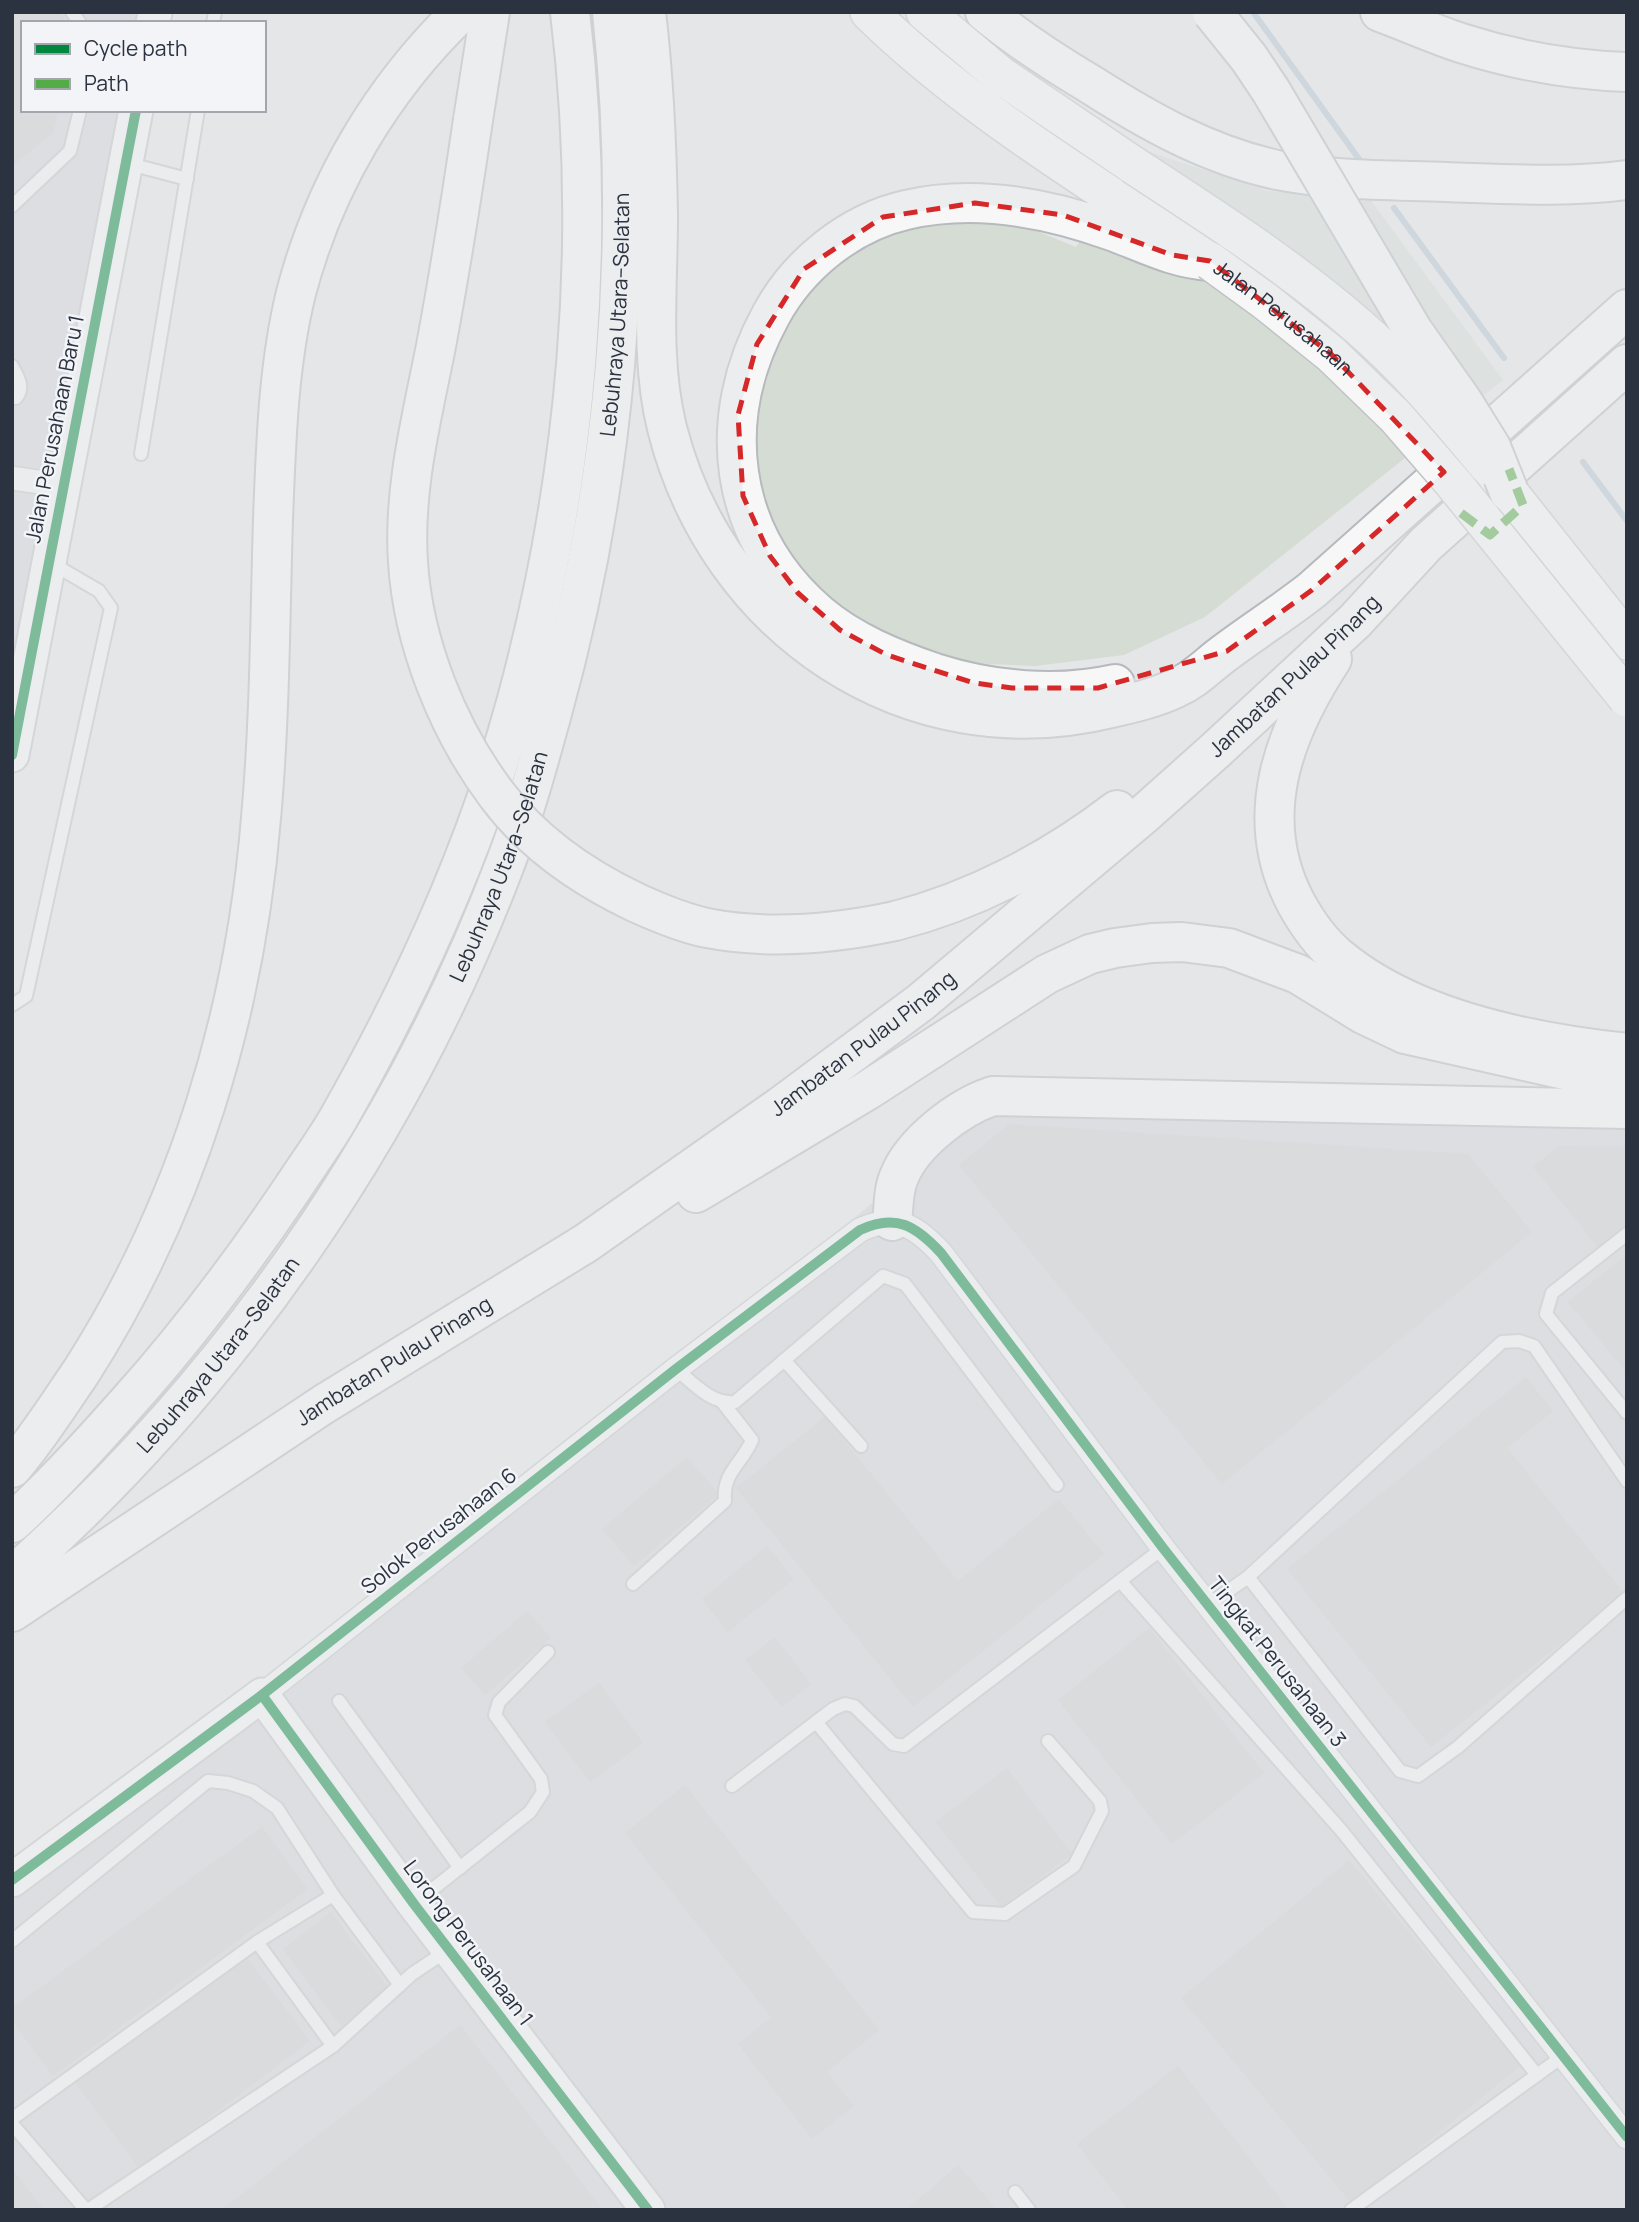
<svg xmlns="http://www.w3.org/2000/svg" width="1639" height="2222" font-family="Manrope,sans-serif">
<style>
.built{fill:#d2d5db}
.green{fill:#d5dcd4}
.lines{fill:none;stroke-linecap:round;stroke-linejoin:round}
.stream{stroke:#b4c3d2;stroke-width:6}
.building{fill:#ccced0}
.lane-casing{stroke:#c2c4c6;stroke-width:16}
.street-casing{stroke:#c2c4c6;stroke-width:26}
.secondary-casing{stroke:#c2c4c6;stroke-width:37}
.primary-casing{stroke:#c0c3c6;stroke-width:40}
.highway-casing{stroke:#b6b9bd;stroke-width:42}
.lane{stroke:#f3f4f5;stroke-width:12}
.street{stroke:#f3f4f5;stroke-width:23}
.secondary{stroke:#f7f7f7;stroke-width:33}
.primary{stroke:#f7f7f7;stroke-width:37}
.highway{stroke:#f7f7f7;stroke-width:38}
.primary-bridge-casing{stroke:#c0c3c6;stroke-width:40;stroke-linecap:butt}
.highway-bridge-casing{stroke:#b6b9bd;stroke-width:42;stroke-linecap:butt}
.primary-bridge{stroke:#f7f7f7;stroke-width:37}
.highway-bridge{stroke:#f7f7f7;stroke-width:38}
.quiet{stroke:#54ac46;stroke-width:9;stroke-dasharray:18 9;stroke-linecap:butt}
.cycleway-casing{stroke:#f2f4f7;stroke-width:15}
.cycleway{stroke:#00873e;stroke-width:10}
.marked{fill:none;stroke:#d62828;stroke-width:5;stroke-dasharray:14 9;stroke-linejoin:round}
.labels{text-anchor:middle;stroke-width:5;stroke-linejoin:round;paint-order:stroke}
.street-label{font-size:21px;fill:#2b3341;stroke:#f2f4f7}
</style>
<rect width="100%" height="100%" fill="#e4e6e8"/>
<g class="built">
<polygon points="12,12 171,12 169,23 23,23 23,110 149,110 12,698"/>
<polygon points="984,1113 1627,1126 1627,2210 12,2210 12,1902 232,1720"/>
</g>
<polygon class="green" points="1141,149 1267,191 1369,198 1503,380 1205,617 1124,655 1035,666 938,662 802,590 772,547 745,447 765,346 830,266 874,239 924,223 976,219 1027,227 1076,247"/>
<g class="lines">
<g class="stream">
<polyline points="1253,12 1359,159"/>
<polyline points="1394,208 1504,358"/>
<polyline points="1583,462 1627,521"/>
</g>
</g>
<g class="building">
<polygon points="12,12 59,12 68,23 23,23 23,110 58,110 53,133 12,166"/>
<polygon points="1009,1124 1468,1154 1532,1232 1222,1484 959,1165"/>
<polygon points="1559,1146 1627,1147 1627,1224 1598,1247 1533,1167"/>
<polygon points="1627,1254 1627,1373 1568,1302"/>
<polygon points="1526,1377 1553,1411 1507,1448 1624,1593 1431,1747 1287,1569"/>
<polygon points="825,1417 958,1581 1059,1499 1104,1554 913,1707 736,1488"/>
<polygon points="687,1457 719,1494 634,1566 602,1529"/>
<polygon points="767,1546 794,1579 728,1632 702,1599"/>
<polygon points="527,1611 551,1638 485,1695 461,1668"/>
<polygon points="1149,1628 1264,1773 1172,1844 1058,1700"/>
<polygon points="775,1637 811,1684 782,1707 745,1660"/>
<polygon points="599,1683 643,1743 590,1782 545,1722"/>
<polygon points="1007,1768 1072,1854 1001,1907 936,1822"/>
<polygon points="685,1785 879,2030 827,2072 854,2106 812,2139 738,2044 771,2017 625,1833"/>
<polygon points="262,1827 308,1889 53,2076 12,2021 12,2008"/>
<polygon points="1349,1860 1520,2066 1352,2204 1181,1998"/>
<polygon points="331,1912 390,1990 341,2026 283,1949"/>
<polygon points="244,1954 310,2041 140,2169 74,2081"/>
<polygon points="460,2025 603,2210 221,2210"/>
<polygon points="1178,2066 1289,2210 1128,2210 1077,2144"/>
<polygon points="958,2165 997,2210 906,2210"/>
<polygon points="12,2169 44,2210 12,2210"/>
</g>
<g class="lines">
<defs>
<g id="lane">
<polyline points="72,12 80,23"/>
<polyline points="213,23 215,12"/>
<polyline points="126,163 187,179"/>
<polyline points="12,206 70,151 80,110"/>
<path d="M12,366C18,378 25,387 16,398H12"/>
<polyline points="141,454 198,110"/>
<polyline points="12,1005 26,996 111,608 99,591 51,563"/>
<polyline points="1627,1234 1552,1293 1546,1314 1627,1413"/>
<polyline points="784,1360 861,1446"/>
<path d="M676,1369C694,1384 711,1404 735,1402L883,1276L905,1284L1057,1485"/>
<polyline points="1248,1577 1400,1771 1418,1776 1458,1747 1627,1598"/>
<polyline points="1120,1581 1341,1830 1537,2075"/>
<path d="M633,1584L725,1501C722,1473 742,1464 752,1440L723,1403"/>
<polyline points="1208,1605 1248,1577 1502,1342 1519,1341 1534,1346 1627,1481"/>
<polyline points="339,1701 460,1868"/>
<polyline points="816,1722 973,1912 1005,1914 1074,1866 1102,1811 1100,1801 1048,1741"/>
<polyline points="732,1786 833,1709 845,1704 854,1706 893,1744 904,1746 1163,1548"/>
<polyline points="414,1904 530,1812 543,1792 541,1779 495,1715 499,1702 548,1652"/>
<polyline points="12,1941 208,1781 228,1783 253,1791 277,1808 333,1895 400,1985"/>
<polyline points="257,1942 333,2046"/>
<polyline points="12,2119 257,1942 333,1895"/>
<polyline points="12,2124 86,2210"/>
<polyline points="1015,2192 1029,2210"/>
<polyline points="88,2210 333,2046 412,1974 448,1950"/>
<polyline points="1351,2210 1563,2056"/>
</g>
<g id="street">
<polyline points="12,478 65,486"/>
<path d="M262,1695L676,1369L860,1230C896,1213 916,1226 941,1253L1163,1548L1627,2137"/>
</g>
<g id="secondary">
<polyline points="153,23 155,12"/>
<polyline points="12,755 136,110"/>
<polyline points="12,1880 262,1695 414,1904 648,2210"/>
</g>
<g id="primary">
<path d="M869,12C967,108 1093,183 1207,259"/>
<polyline points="925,12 1000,75 1133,165"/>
<polyline points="1509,492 1627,641"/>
</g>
<g id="highway">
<path d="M646,12C654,80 657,149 658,217C658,286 650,360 667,428C717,627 907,758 1111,708C1133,703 1155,698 1176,688C1195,680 1209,664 1226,652C1254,631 1284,612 1312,590L1627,309"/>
<path d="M985,12C1018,39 1053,62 1090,84C1148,121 1208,155 1277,170C1332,181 1390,180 1446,182C1507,184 1567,188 1627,180"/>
<path d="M1380,12C1407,22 1434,34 1461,43C1514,60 1572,70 1627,72"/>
<polyline points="473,120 490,12"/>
<path d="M1332,659C1283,734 1251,818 1296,903C1307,923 1320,942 1338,957C1412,1019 1533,1043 1627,1053"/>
<path d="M1115,684C1057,697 992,691 935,673C894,659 852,642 819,614C727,535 714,419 771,315C798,265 849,223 906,210C974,194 1048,208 1112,231C1145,243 1174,259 1210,261"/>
<path d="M895,921C974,901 1052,860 1117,810"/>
<polyline points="696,1193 868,1090 1047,974 1090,954 1115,948 1152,943 1182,942 1229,948 1298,974 1363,1014 1405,1034 1627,1084"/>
<path d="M892,1221C894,1207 893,1190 899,1177C912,1143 959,1107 993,1096L1627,1109"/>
<path d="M12,1468C38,1438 59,1404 81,1372C188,1205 245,1014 261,818C270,719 270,619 273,519C276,444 278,366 296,293C324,186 381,89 461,12"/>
<path d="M12,1523C54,1485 91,1444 128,1402C190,1333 240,1266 292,1189C307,1166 324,1143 338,1119C412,989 477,847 516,703C577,480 598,242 570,12"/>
<path id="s1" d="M12,1576C230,1383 402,1136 505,864C524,815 538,764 552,713C615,486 637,247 612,12"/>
<path id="s2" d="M12,1612L324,1404L586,1243L781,1106L921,1002L1142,816L1217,749L1355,621L1426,544L1627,364"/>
</g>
</defs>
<use href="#lane" class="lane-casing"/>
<use href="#street" class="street-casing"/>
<use href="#secondary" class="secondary-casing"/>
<use href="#primary" class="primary-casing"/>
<use href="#highway" class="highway-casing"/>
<use href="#lane" class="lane"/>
<use href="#street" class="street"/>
<use href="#secondary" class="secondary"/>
<use href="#primary" class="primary"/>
<use href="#highway" class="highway"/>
<defs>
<g id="primary-bridge">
<path d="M1133,165C1211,216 1288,265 1358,326C1407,368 1447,417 1488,466"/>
<path id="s3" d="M1210,261L1265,301L1331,354L1396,417L1454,484L1627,698"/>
</g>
<g id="highway-bridge">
<polyline points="1212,12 1249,58 1271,91 1413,331 1463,402 1491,447 1509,492"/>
<path d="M473,120C462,195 450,271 436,346C422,417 403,489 408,562C413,643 448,730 497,795C532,842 584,878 637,903C659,913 683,923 707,928C769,940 834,934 895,921"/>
</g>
</defs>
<use href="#primary-bridge" class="primary-bridge-casing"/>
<use href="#highway-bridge" class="highway-bridge-casing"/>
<use href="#primary-bridge" class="primary-bridge"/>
<use href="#highway-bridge" class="highway-bridge"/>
<polyline class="quiet" points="1461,513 1490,535 1523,505 1509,469"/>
<defs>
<g id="cycleway">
<polyline points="12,755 136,110"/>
<polyline points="262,1695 414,1904 648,2210"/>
<path d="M12,1880L262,1695L676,1369L860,1230C896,1213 916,1226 941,1253L1163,1548L1627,2137"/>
</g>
</defs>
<use href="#cycleway" class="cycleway-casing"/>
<use href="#cycleway" class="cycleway"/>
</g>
<path d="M0 0H1639V2222H0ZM975,203L1063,215L1172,255L1210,261L1331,354L1444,472L1312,590L1227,651L1098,688H1012L974,683L887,655L840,630L798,593L770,556L743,496L738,415L757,344L804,269L883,217Z" fill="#e4e6e8" fill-opacity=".55" fill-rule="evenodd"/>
<path class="marked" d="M975,203L1063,215L1172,255L1210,261L1331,354L1444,472L1312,590L1227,651L1098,688H1012L974,683L887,655L840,630L798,593L770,556L743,496L738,415L757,344L804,269L883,217Z"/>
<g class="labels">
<g class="street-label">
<text dy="7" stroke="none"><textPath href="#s1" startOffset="1437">Lebuhraya Utara–Selatan</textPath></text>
<text dy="7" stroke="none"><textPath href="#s3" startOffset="93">Jalan Perusahaan</textPath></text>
<text transform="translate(55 429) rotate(-79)" y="7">Jalan Perusahaan Baru 1</text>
<text dy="7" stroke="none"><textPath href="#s2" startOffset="1591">Jambatan Pulau Pinang</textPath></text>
<text dy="7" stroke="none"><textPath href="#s1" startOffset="870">Lebuhraya Utara–Selatan</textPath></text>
<text dy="7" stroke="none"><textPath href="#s2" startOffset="1024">Jambatan Pulau Pinang</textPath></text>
<text dy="7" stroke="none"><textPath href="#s1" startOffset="303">Lebuhraya Utara–Selatan</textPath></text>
<text dy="7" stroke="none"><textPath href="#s2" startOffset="457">Jambatan Pulau Pinang</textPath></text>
<text transform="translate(439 1531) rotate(-38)" y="7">Solok Perusahaan 6</text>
<text transform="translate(1277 1662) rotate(52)" y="7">Tingkat Perusahaan 3</text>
<text transform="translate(468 1943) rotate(53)" y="7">Lorong Perusahaan 1</text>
</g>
</g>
<rect width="1639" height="2222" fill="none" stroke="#2b3341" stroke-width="28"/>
<rect x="21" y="21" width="245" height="91" fill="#f2f4f7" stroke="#a2a7ae" stroke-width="2"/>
<rect x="35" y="44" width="35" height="10" fill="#00873e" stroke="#a2a7ae" stroke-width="2"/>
<text x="84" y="56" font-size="21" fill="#2b3341">Cycle path</text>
<rect x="35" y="79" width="35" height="10" fill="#54ac46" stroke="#a2a7ae" stroke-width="2"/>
<text x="84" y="91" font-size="21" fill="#2b3341">Path</text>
</svg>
